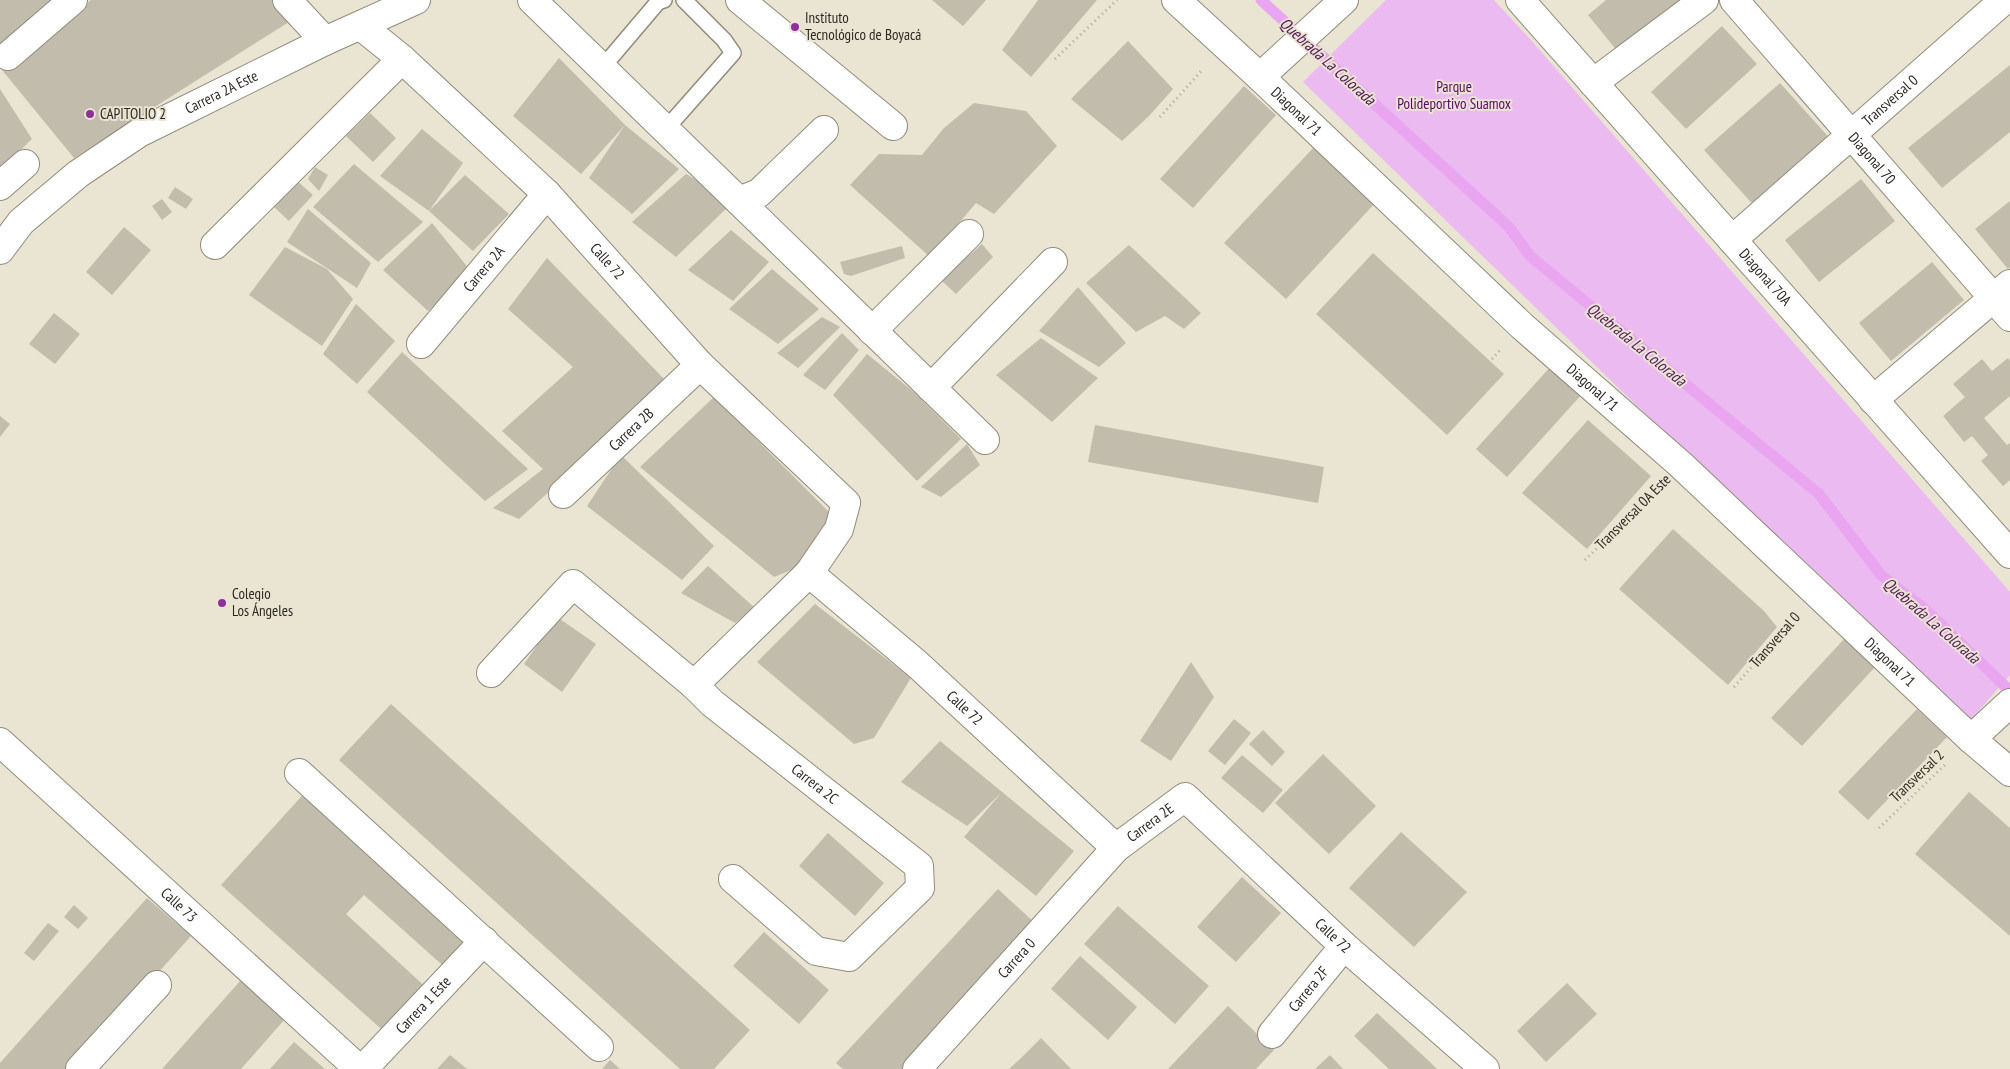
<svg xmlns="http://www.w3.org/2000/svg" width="2010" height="1069" font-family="'PT Sans Narrow',sans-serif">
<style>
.green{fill:#ebbaf0}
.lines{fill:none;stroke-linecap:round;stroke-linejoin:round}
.stream{stroke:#e9a5f0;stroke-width:11}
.building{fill:#c1bcab;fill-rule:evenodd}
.lane-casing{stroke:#908b7b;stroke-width:18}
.street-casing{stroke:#908b7b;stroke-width:30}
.secondary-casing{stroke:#908b7b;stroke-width:30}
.path{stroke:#aca799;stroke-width:3;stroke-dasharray:1 4;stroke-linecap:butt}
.lane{stroke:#fff;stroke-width:15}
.street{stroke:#fff;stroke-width:28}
.secondary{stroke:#fff;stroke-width:28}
.poi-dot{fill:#8f309a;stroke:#eae4d3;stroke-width:2}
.labels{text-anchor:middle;stroke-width:4;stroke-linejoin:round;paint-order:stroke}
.poi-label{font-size:15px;fill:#2b2923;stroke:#eae4d3;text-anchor:start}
.park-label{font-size:15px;fill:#5c0465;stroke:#eae4d3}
.street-label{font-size:15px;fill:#2b2923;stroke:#eae4d3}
.water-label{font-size:16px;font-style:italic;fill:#501457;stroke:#eae4d3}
</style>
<rect width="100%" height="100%" fill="#eae4d3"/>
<polygon class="green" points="1386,0 1494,0 1530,39 2010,592 2010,675 1966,725 1303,82"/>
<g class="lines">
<polyline class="stream" points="1261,0 1509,227 1530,256 1819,494 1881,575 1925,609 2010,691"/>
</g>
<g class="building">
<polygon points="0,0 59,0 0,52"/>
<polygon points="91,0 274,0 292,20 74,158 2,70"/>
<polygon points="932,0 986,0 963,26"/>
<polygon points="1038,0 1097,0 1031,77 1002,50"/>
<polygon points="1606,0 1682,0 1618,52 1588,15"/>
<polygon points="1722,26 1757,64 1686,129 1651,92"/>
<polygon points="1128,41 1173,89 1149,116 1122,141 1071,99"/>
<polygon points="559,58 625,125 679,169 632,214 589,178 625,125 581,174 513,116"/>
<polygon points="2010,65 2010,132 1942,188 1908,148"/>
<polygon points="1780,83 1834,143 1758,210 1704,150"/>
<polygon points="1244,86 1276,115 1193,208 1160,179"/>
<polygon points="0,89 32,139 0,170"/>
<polygon points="974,103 1026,111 1057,146 994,214 976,203 930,257 850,185 879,154 922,155 944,128"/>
<polygon points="370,113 396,138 373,162 346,136"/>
<polygon points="422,129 463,163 429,211 380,176"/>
<polygon points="1316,145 1377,201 1286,299 1224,243"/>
<polygon points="354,164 423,222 378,262 313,207"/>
<polygon points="315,167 328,175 319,191 308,179"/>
<polygon points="686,174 733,202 676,257 632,222"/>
<polygon points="465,175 509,214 473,251 429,211"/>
<polygon points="1861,179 1895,221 1819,282 1785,240"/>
<polygon points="296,180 313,195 289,221 273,206"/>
<polygon points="175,187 193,199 186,209 168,198"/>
<polygon points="162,199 172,212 162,220 152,206"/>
<polygon points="2010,201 2010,267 2008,269 1975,229"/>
<polygon points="308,209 371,263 357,288 287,242"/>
<polygon points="432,223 470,270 428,311 383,270"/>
<polygon points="124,227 151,250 112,295 86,272"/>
<polygon points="731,230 769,262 733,301 688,270"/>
<polygon points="982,244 993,257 956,294 941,280"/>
<polygon points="1129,245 1201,313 1184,329 1165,316 1136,332 1086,283"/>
<polygon points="902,246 905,258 851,276 844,274 840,262"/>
<polygon points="285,247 327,269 353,299 322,346 249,295"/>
<polygon points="1373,253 1504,374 1447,435 1316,314"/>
<polygon points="547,258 668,383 519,519 493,508 543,469 502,431 573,367 508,309"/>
<polygon points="1932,262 1964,300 1891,361 1859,323"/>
<polygon points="772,269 819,309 778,344 729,309"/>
<polygon points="1078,287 1126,343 1099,367 1039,331"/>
<polygon points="356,304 395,341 357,384 323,354"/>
<polygon points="54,313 80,334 55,364 29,344"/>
<polygon points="822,317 840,327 798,368 777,353"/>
<polygon points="842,333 859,350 825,390 803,375"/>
<polygon points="1041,338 1098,378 1052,422 996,375"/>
<polygon points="402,352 528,469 485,501 367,392"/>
<polygon points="867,354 915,393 961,439 917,481 833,395"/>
<polygon points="2008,358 2010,361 2010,396 1984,418 2007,445 2010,443 2010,480 2003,486 1981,461 1988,455 1972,436 1964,442 1943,416 1965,397 1953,384 1982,359 1992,371"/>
<polygon points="1552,365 1583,393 1507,477 1476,449"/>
<polygon points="714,397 837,520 806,564 774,577 640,467"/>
<polygon points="0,416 10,424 0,437"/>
<polygon points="1588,420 1651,476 1587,549 1522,493"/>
<polygon points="1095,425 1324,467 1318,503 1088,462"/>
<polygon points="967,444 980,465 941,497 921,487"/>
<polygon points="621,455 714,546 682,580 587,506"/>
<polygon points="1673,529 1764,611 1777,627 1728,685 1619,589"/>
<polygon points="708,566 755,608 735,623 681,593"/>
<polygon points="815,604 911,678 874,738 854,744 757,662"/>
<polygon points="557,617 596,644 562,692 524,664"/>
<polygon points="1845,638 1876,666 1802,746 1771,718"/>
<polygon points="1191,662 1214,697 1171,761 1140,741"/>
<polygon points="391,704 750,1030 714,1069 680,1069 339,760"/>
<polygon points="1917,709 1947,737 1868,820 1838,792"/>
<polygon points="1234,719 1251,733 1225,765 1208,751"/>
<polygon points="1263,730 1285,752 1272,766 1249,744"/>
<polygon points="940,741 1074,851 1036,896 964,837 1001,793 967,826 901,782"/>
<polygon points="1323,754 1376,806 1329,854 1275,803"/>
<polygon points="1242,755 1283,790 1263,813 1221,778"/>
<path d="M309,788L466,930L475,947L389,1036L221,885ZM364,895L449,971L430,991L346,914Z"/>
<polygon points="1969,792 2010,828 2010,936 1915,854"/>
<polygon points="1401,832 1467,892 1414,947 1349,888"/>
<polygon points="828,833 884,883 855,916 799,866"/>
<polygon points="1242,877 1281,913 1236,962 1197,927"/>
<polygon points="998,889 1036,924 902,1069 843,1069 836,1063"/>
<polygon points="147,898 191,936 72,1069 0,1069 0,1063"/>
<polygon points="74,905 88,918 78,929 64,917"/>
<polygon points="1118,906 1209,986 1175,1024 1084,944"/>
<polygon points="48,923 59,931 34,961 24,953"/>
<polygon points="764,932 829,990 799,1024 733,966"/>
<polygon points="1080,956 1137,1007 1108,1040 1051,989"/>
<polygon points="241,980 285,1019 241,1069 162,1069"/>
<polygon points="1567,983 1597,1014 1546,1062 1517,1031"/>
<polygon points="1228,1006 1274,1050 1256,1069 1168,1069"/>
<polygon points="1377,1013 1431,1063 1437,1069 1389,1069 1354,1036"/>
<polygon points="1041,1038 1071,1069 1009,1069 1020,1059"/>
<polygon points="294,1042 325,1069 270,1069"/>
<polygon points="450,1055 467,1069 437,1069"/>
<polygon points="1330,1055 1343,1069 1315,1069"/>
<polygon points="610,1060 620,1069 602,1069"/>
</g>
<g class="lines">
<defs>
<g id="lane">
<polyline points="602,68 658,2 664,0"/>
<polyline points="665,130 733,53 724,40 684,0"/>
</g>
<g id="street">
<polyline points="287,0 325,41"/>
<polyline points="532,0 739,201 759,193 824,130"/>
<polyline points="740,0 893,126"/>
<path id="s1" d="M1176,0L1260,77L1522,326L1680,464L1971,739L2010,772"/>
<path id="s2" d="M1520,0L2010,554"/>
<path id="s3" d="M1734,0L2010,317"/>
<path id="s4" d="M361,26L402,59L547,194L700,365L846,503L839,529L809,573L694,685L712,703L919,866L920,888L849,957L816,951L733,879"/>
<polyline points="8,56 73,0"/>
<polyline points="1260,77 1344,0"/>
<polyline points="1593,83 1704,0"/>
<polyline points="0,186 25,164"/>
<polyline points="739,201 985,440"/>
<path id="s5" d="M1732,240L2004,0"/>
<polyline points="215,245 402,59"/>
<polyline points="872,331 969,234"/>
<path id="s6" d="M421,344L547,194"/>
<polyline points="931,388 1053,262"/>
<polyline points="1873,400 2010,284"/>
<path id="s7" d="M563,494L700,365"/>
<path id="s8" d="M809,573L917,664L1116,848"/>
<polyline points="491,673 573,584 694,685"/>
<polyline points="1971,739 2010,703"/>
<path id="s9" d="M0,742L359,1069"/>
<polyline points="299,773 599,1047"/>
<path id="s10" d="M1272,1034L1344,946"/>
<polyline points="80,1069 157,985"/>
<path id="s11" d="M363,1069L484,941"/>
<path id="s12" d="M917,1069L1116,848L1185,797L1344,946L1485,1069"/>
</g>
<g id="secondary">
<path id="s13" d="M0,250L21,222L78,174L139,133L325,41L416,0"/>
</g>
</defs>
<use href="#lane" class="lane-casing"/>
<use href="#street" class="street-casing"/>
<use href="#secondary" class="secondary-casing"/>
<g class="path">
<polyline points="1055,59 1117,0"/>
<polyline points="1160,117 1203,69"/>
<polyline points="1492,359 1500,350"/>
<polyline points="1585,560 1657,488"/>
<polyline points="1734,687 1795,617"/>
<polyline points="1879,828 1947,763"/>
</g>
<use href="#lane" class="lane"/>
<use href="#street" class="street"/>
<use href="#secondary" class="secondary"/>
</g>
<g class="poi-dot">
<circle cx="795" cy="27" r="5"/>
<circle cx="90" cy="114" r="5"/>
<circle cx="222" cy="603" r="5"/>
</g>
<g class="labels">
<g class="poi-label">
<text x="805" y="23">Instituto<tspan x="805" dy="17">Tecnológico de Boyacá</tspan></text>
<text x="100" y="119">CAPITOLIO 2</text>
<text x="232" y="599">Colegio<tspan x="232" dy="17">Los Ángeles</tspan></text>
</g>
<g class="park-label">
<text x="1454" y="92">Parque<tspan x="1454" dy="17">Polideportivo Suamox</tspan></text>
</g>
<g class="street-label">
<text dy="5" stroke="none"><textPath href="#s13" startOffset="275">Carrera 2A Este</textPath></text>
<text dy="5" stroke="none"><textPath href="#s5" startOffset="211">Transversal 0</textPath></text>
<text dy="5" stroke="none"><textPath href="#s1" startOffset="164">Diagonal 71</textPath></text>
<text dy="5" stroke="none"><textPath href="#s3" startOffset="210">Diagonal 70</textPath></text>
<text dy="5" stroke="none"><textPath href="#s4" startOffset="341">Calle 72</textPath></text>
<text dy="5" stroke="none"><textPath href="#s6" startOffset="98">Carrera 2A</textPath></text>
<text dy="5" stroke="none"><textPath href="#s2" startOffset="370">Diagonal 70A</textPath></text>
<text dy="5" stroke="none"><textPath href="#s1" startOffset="569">Diagonal 71</textPath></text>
<text dy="5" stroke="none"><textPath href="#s7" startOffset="94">Carrera 2B</textPath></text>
<text transform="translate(1633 512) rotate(-45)" y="5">Transversal 0A Este</text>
<text transform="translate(1775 640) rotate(-49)" y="5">Transversal 0</text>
<text dy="5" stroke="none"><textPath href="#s1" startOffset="974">Diagonal 71</textPath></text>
<text dy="5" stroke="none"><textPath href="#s8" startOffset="206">Calle 72</textPath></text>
<text transform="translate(1917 776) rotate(-44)" y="5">Transversal 2</text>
<text dy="5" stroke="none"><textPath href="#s4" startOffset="1078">Carrera 2C</textPath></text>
<text dy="5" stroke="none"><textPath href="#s12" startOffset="340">Carrera 2E</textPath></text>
<text dy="5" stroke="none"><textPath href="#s9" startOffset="242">Calle 73</textPath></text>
<text dy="5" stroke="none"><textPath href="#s12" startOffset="586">Calle 72</textPath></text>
<text dy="5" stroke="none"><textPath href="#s12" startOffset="149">Carrera 0</textPath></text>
<text dy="5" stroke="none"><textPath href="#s10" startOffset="58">Carrera 2F</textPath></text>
<text dy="5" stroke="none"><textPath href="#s11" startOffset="88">Carrera 1 Este</textPath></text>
</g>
<g class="water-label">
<text transform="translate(1328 61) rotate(42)" y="6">Quebrada La Colorada</text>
<text transform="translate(1637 344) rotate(39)" y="6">Quebrada La Colorada</text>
<text transform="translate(1932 620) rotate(41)" y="6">Quebrada La Colorada</text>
</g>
</g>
</svg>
